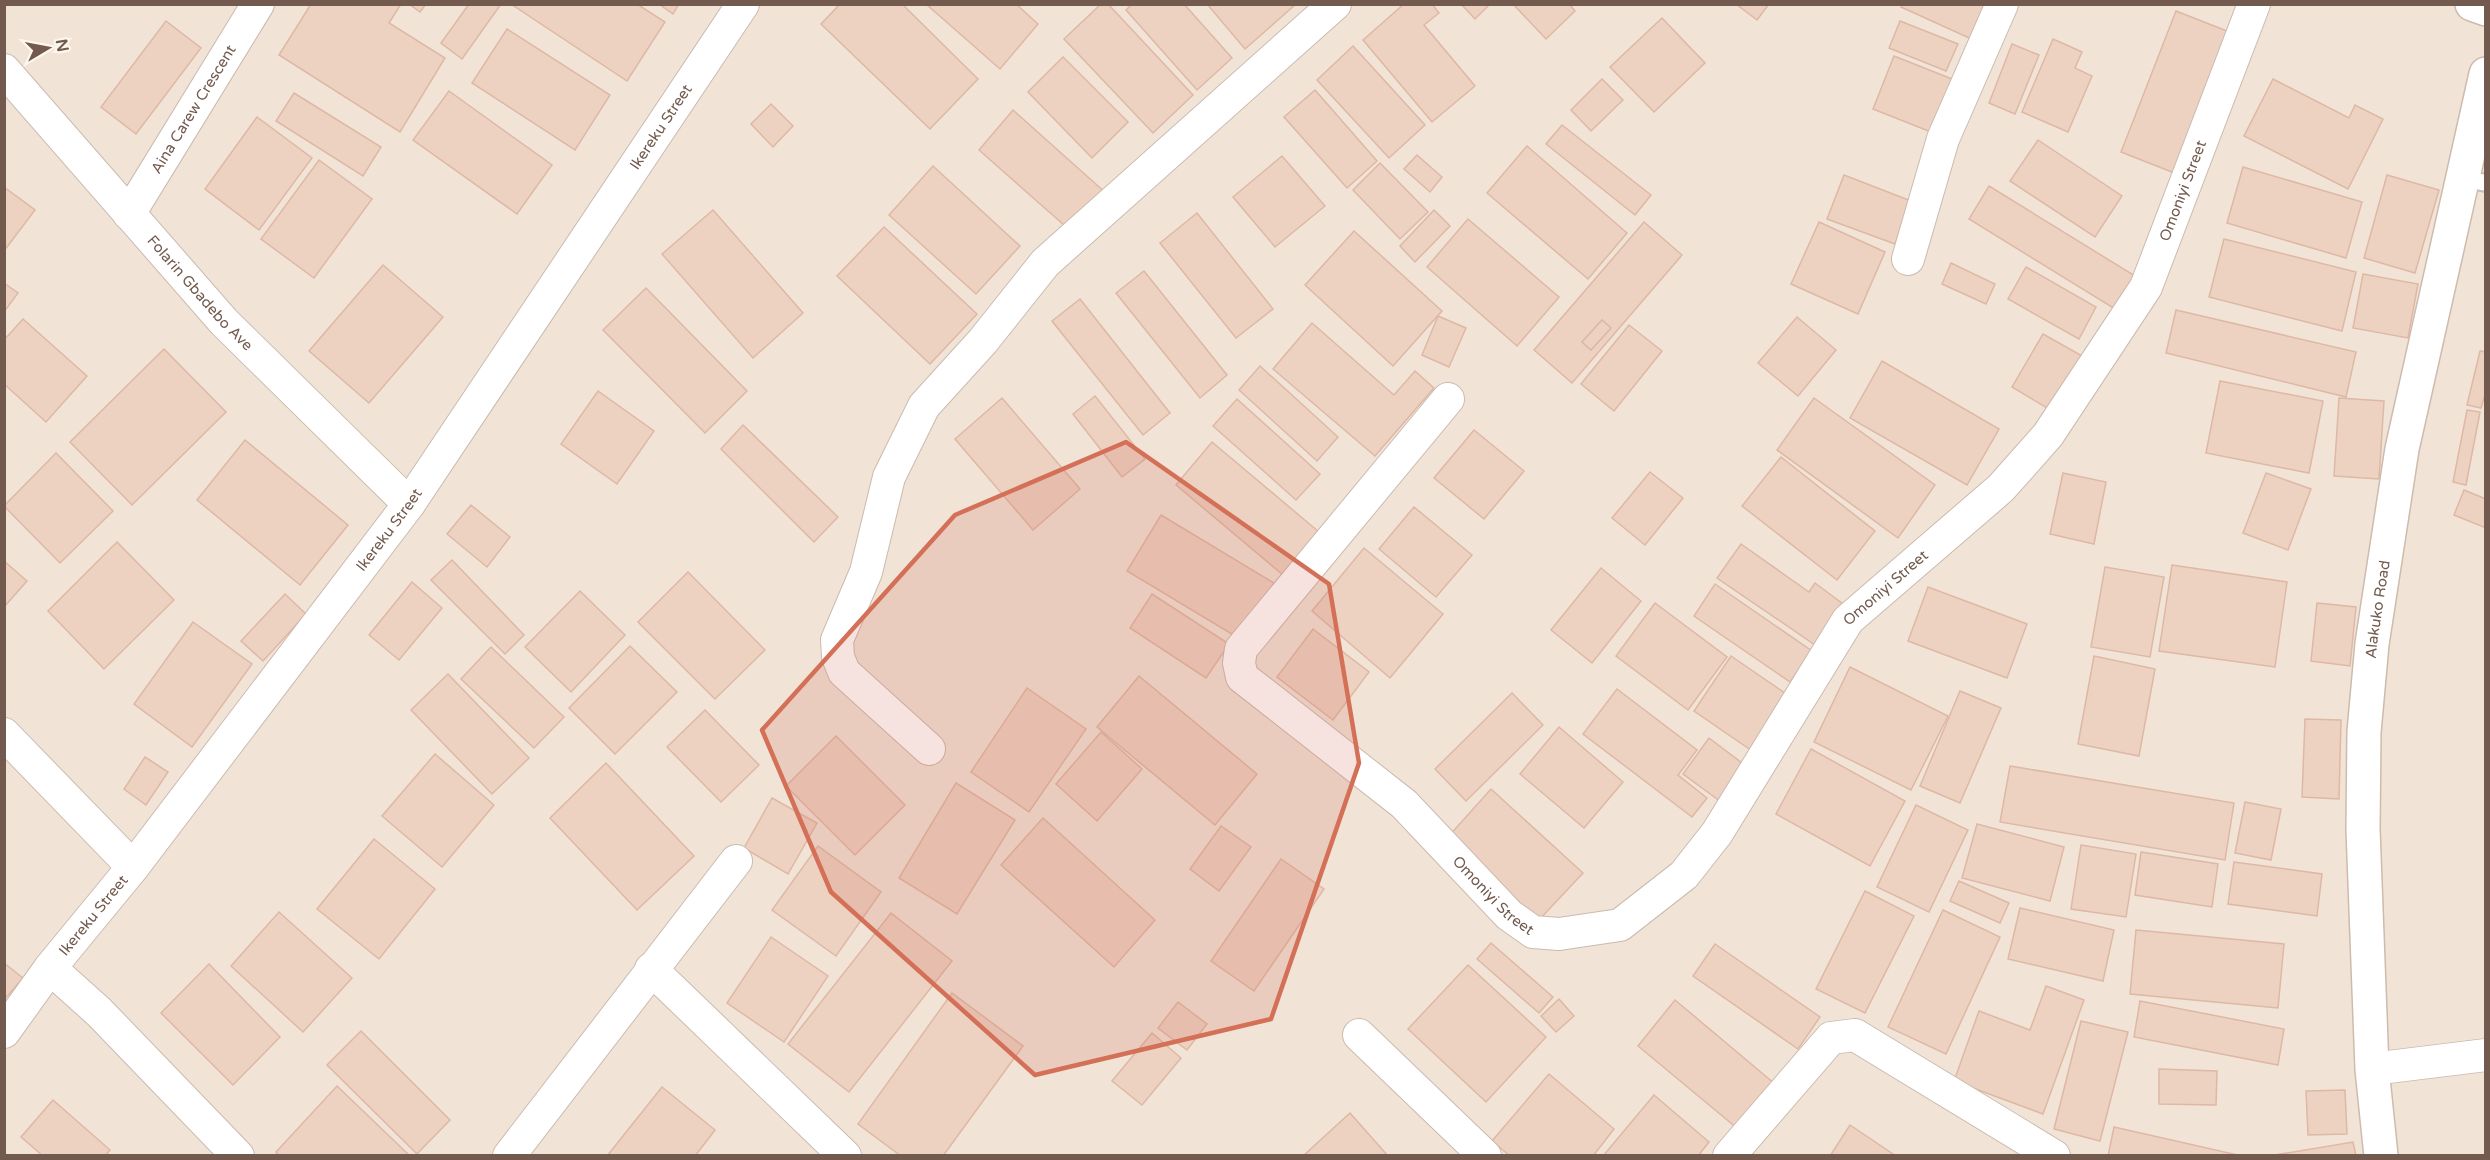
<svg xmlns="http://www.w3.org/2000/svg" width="2490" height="1160" font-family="'Varela Round',sans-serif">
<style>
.residential{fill:#f1e4d7}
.building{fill:#edd2c2;stroke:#deb8a4;stroke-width:1.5;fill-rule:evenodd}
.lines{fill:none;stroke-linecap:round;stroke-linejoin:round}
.service-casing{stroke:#cbbaaf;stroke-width:20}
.minor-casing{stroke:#cbbaaf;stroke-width:34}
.tertiary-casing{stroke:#cbbaaf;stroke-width:36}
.secondary-casing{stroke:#cebbad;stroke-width:36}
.service{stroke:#fff;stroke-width:16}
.minor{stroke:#fff;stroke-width:32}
.tertiary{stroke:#fff;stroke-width:33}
.secondary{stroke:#fff;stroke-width:33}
.marked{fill:#d47058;fill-opacity:0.2;stroke:#d47058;stroke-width:4.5;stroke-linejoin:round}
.labels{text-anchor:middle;stroke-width:6;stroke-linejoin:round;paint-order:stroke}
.street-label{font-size:15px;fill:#725a4e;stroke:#fdf7ee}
</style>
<rect width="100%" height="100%" fill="#faf3e8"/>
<rect class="residential" x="5" y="5" width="2480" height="1150"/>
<g class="building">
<polygon points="311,4 401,4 389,23 445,58 400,132 279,55"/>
<polygon points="409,4 426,4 420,12"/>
<polygon points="469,4 501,4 462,59 441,43"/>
<polygon points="511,4 637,4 665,22 627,81"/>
<polygon points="659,4 679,4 673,14"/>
<polygon points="840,4 902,4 978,79 930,129 821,24"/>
<polygon points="926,4 1016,4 1038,24 1000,69"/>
<polygon points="1101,4 1108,4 1193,95 1153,133 1064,39"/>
<polygon points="1132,4 1184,4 1232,58 1197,90 1126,10"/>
<polygon points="1207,4 1296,4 1245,49"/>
<polygon points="1404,4 1432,4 1439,13 1424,25 1475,86 1432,122 1363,40"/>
<polygon points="1461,4 1490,4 1475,19"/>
<polygon points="1513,4 1569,4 1575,11 1546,39"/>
<polygon points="1736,4 1769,4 1757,20"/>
<polygon points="1902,4 1994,4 1978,42 1901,7"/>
<polygon points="2176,11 2237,35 2182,176 2121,152"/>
<polygon points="1662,18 1705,63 1654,112 1610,67"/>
<polygon points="166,21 201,48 136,134 101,107"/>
<polygon points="1900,21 1958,44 1946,71 1889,48"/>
<polygon points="507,29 610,95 575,150 472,83"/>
<polygon points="2053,39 2082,52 2075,68 2092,76 2068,132 2022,112"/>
<polygon points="2012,44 2039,55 2015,114 1989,103"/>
<polygon points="1353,46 1425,125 1389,158 1317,80"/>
<polygon points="1894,56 1952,79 1931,132 1873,109"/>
<polygon points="1063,57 1128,122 1092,158 1028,92"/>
<polygon points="1602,79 1623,100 1591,131 1571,110"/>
<polygon points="2273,79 2349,118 2355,105 2383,119 2348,189 2244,136"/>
<polygon points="1315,90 1377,161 1347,188 1284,117"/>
<polygon points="449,91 552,165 517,214 413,140"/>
<polygon points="294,93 381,147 363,176 276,121"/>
<polygon points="771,104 793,126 773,147 751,124"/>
<polygon points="1013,110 1107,194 1073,233 979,150"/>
<polygon points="257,117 312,158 259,230 205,189"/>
<polygon points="1562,125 1651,195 1635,215 1546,144"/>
<polygon points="2038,140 2122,196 2095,237 2010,181"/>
<polygon points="1527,146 1627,233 1588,279 1487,193"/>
<polygon points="1417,155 1442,177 1430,192 1404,169"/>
<polygon points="1282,156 1325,206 1275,247 1233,197"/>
<polygon points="319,160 372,199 314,278 261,239"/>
<polygon points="1380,163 1428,212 1400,239 1353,190"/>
<polygon points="933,166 1020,246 976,294 889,215"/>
<polygon points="2243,167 2362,202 2346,258 2227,223"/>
<polygon points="1844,175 1911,201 1895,244 1827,219"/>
<polygon points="2387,175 2439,190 2415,273 2364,258"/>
<polygon points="1989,186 2135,276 2115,309 1969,219"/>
<polygon points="4,187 35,210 4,251"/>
<polygon points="713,210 803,313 753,358 662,254"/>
<polygon points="1434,210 1450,226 1415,262 1400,246"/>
<polygon points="1197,213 1273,309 1236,338 1160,243"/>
<polygon points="1468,219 1559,297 1517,346 1427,267"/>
<path d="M1644,222L1682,255L1572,383L1534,350ZM1602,320L1611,328L1591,350L1582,342Z"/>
<polygon points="1819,222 1885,252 1858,314 1791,284"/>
<polygon points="884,227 977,314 930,364 837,276"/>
<polygon points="1354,231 1442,311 1393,366 1305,285"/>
<polygon points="2224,239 2356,272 2342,331 2209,297"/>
<polygon points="1951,263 1995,284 1986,304 1942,284"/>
<polygon points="383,265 443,317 369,403 309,351"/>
<polygon points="2026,267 2096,307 2079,339 2008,299"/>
<polygon points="1144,271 1227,375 1200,398 1116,293"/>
<polygon points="2363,274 2418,284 2408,338 2353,328"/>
<polygon points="4,283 18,293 4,312"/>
<polygon points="646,288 747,391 705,433 603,330"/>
<polygon points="1080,299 1170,413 1143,435 1052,321"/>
<polygon points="2176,310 2356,352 2346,397 2166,353"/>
<polygon points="1438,316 1466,328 1449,367 1422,355"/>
<polygon points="1797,317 1836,350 1798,396 1758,363"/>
<polygon points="23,319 87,376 46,422 4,384 4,340"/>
<polygon points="1602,320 1611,328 1591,350 1582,342"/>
<polygon points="1312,323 1394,395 1415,371 1434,388 1375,456 1273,369"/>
<polygon points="1629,325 1662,351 1614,411 1581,384"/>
<polygon points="2043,334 2084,357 2052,411 2012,387"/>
<polygon points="164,349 226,412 132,505 70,442"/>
<polygon points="2480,351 2486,352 2486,391 2481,408 2467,405"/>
<polygon points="1882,361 1999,429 1967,485 1850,418"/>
<polygon points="1260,366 1338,437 1317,461 1239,390"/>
<polygon points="2220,381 2323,401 2309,473 2206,453"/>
<polygon points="598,391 654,431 617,484 561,444"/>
<polygon points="1095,396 1145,459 1122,477 1073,414"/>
<polygon points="1002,398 1080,489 1033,530 955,439"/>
<polygon points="1814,398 1935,485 1898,538 1777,450"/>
<polygon points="2339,398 2384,401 2379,479 2334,476"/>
<polygon points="1237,399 1320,474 1296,500 1213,426"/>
<polygon points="2467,410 2480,412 2466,485 2453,482"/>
<polygon points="743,425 838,517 814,542 721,449"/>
<polygon points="1474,430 1524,471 1484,519 1434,478"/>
<polygon points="245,440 348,525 300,585 197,500"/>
<polygon points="1212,442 1319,532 1283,575 1176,485"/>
<polygon points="56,453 113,511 60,563 4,506"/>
<polygon points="1781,457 1875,531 1837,580 1742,506"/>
<polygon points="1650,472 1683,498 1645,545 1612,518"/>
<polygon points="2063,473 2106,482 2094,544 2050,534"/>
<polygon points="2266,473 2311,489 2288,550 2243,533"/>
<polygon points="2464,490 2486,499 2486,528 2454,515"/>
<polygon points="471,505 510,537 487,567 447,534"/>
<polygon points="1414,507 1472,555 1436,597 1379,549"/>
<polygon points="1161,515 1274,583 1240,639 1127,571"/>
<polygon points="117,542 174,600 104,669 48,611"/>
<polygon points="1741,544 1809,592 1815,583 1843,604 1815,645 1717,578"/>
<polygon points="1364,548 1443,614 1390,678 1312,611"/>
<polygon points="452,560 524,635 505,654 431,580"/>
<polygon points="4,561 27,581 4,607"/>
<polygon points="2172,565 2287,582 2275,667 2159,651"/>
<polygon points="2105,567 2164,577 2150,657 2091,647"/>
<polygon points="1601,568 1641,601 1592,663 1551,630"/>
<polygon points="688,572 765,650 715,699 638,622"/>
<polygon points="412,582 442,608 399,660 369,635"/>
<polygon points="1715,584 1812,651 1790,682 1694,616"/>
<polygon points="1928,587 2027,624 2007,678 1908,641"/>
<polygon points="580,591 625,635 571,692 525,647"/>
<polygon points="285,594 306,614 263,661 241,641"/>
<polygon points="1152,594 1229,644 1206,678 1130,628"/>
<polygon points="1655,603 1727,657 1688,710 1616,656"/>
<polygon points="2317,603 2356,607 2350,666 2311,661"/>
<polygon points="193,622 252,664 192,747 134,704"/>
<polygon points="1313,629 1369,672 1333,720 1277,677"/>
<polygon points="630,646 677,692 615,754 569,708"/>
<polygon points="491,647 564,717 534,748 461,679"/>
<polygon points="1731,656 1795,700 1758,755 1694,711"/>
<polygon points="2094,656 2155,669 2139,756 2078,744"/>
<polygon points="1850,667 1948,716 1911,790 1814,742"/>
<polygon points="448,674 529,758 492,794 411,710"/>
<polygon points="1139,676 1257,774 1215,825 1097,727"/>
<polygon points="1027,688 1086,729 1029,812 971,772"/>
<polygon points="1617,689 1697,750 1678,775 1707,798 1692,817 1583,734"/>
<polygon points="1960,691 2001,708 1960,803 1920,786"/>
<polygon points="1512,693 1543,725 1466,801 1435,769"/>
<polygon points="705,710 759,765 721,802 667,747"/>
<polygon points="2305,719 2341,720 2339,799 2302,797"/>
<polygon points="1559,727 1623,782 1584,828 1520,774"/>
<polygon points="1101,732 1142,769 1097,821 1056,784"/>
<polygon points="836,736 905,805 855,855 786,786"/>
<polygon points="1709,738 1750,769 1724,804 1683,774"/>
<polygon points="1811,749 1905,801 1870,866 1776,814"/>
<polygon points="435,754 494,805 442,867 382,816"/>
<polygon points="145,757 168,772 146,805 124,789"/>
<polygon points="606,763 694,856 637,910 550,818"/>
<polygon points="2010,766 2234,803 2225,860 2000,822"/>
<polygon points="956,783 1015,820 957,914 899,878"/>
<polygon points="1491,789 1583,873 1539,920 1448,837"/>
<polygon points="772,798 817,823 788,874 744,848"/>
<polygon points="2245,802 2281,809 2271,860 2235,853"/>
<polygon points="1916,805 1968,830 1929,912 1877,887"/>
<polygon points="1043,818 1155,920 1114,967 1001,865"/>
<polygon points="1977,824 2064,847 2050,901 1962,878"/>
<polygon points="1221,826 1251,847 1219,891 1190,869"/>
<polygon points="374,839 435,889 379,959 317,909"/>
<polygon points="2081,845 2136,854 2126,917 2071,909"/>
<polygon points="818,846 881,892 836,956 772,910"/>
<polygon points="2141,852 2218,864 2212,907 2135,895"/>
<polygon points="1281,859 1324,889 1254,991 1211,961"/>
<polygon points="2234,862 2322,874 2317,916 2228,904"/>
<polygon points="1959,881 2009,903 2000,923 1950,901"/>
<polygon points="1865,891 1914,916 1865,1013 1816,989"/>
<polygon points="2020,908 2114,930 2103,981 2008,959"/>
<polygon points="1943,910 2000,937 1946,1054 1888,1027"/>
<polygon points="279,912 352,978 303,1032 231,966"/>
<polygon points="891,913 952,961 849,1092 788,1044"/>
<polygon points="2136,930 2284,944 2278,1008 2130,994"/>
<polygon points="771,937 828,976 784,1042 727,1003"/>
<polygon points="1491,943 1553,997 1539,1013 1477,959"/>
<polygon points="1715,944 1820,1017 1798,1049 1693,976"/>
<polygon points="4,963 23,978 4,1000"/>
<polygon points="209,964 280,1037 233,1085 161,1013"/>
<polygon points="1468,965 1546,1037 1486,1102 1408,1029"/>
<polygon points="2046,986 2084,1000 2043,1114 1954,1081 1979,1011 2030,1030"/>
<polygon points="952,993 1023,1046 943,1156 901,1156 858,1124"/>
<polygon points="1559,999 1574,1016 1556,1032 1541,1016"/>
<polygon points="1675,1000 1775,1084 1738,1129 1638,1046"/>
<polygon points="2140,1001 2284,1029 2278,1065 2134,1037"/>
<polygon points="1178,1002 1207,1024 1187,1050 1158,1028"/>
<polygon points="2081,1021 2128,1032 2100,1141 2054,1129"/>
<polygon points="361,1031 450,1120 417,1154 327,1065"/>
<polygon points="1152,1033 1181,1058 1142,1105 1112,1081"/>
<polygon points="2159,1069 2217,1071 2216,1105 2159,1104"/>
<polygon points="1549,1074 1614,1129 1593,1156 1510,1156 1492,1141"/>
<polygon points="337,1086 410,1156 279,1156 276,1152"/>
<polygon points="662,1087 715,1130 695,1156 607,1156"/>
<polygon points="2345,1090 2347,1134 2308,1135 2306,1091"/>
<polygon points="1654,1095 1709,1142 1698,1156 1603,1156"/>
<polygon points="53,1100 110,1150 105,1156 43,1156 21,1137"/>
<polygon points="1350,1113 1388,1156 1303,1156"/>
<polygon points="1850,1125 1896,1156 1830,1156"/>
<polygon points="2114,1127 2238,1155 2238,1156 2108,1156"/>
<polygon points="2353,1142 2356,1156 2269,1156"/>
</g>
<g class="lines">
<defs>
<polyline id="service" points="2461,178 2486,183"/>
<g id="minor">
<path id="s1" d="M4,70L224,322L409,504"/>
<path id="s2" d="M129,214L258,4"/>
<polyline points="1908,259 1943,139 2002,4"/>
<path id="s3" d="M1448,399L1241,649L1239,663L1242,677L1404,804L1509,915L1533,932L1559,934L1620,925L1684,875L1717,833L1848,620L2001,488L2048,435L2146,287L2254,4"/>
<polyline points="4,734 133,867"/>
<polyline points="929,749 844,672 838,657 837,640 866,572 889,477 924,406 983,341 1045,263 1335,4"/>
<polyline points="50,968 99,1012 238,1156"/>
<polyline points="651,969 845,1156"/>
<path id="s4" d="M4,1032L50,968L133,867L409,504L743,4"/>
<polyline points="1359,1035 1485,1156"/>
<polyline points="2372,1069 2486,1055"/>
<polyline points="509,1156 736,861"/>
<polyline points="1729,1156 1831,1038 1855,1035 2054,1156"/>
</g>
<polyline id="tertiary" points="2472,4 2486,9"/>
<g id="secondary">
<path id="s5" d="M2381,1156L2372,1069L2363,829L2364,732L2372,644L2402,449L2486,74"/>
</g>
</defs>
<use href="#service" class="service-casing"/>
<use href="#minor" class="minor-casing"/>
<use href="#tertiary" class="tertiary-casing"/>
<use href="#secondary" class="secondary-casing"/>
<use href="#service" class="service"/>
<use href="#minor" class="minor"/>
<use href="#tertiary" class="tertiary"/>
<use href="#secondary" class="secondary"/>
</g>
<path class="marked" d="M1126,442L1329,584L1359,763L1271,1019L1035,1075L831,892L762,730L955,515Z"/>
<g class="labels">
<g class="street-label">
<text dy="5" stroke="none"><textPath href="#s2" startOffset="123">Aina Carew Crescent</textPath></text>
<text dy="5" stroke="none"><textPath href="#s4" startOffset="1119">Ikereku Street</textPath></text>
<text dy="5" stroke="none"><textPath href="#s3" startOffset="1767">Omoniyi Street</textPath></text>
<text dy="5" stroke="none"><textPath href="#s1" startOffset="297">Folarin Gbadebo Ave</textPath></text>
<text dy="5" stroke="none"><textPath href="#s4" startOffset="633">Ikereku Street</textPath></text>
<text dy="5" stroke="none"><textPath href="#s3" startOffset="1263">Omoniyi Street</textPath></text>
<text dy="5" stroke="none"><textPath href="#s5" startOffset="548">Alakuko Road</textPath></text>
<text dy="5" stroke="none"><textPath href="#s3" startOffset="687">Omoniyi Street</textPath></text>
<text dy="5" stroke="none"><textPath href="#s4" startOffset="147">Ikereku Street</textPath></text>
</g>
</g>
<rect width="2490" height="1160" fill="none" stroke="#725a4e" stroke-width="12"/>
<g transform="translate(48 48) rotate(80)" stroke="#fdf7ee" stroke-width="4.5" paint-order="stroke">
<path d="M0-4.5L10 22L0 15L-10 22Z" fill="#725a4e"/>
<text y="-9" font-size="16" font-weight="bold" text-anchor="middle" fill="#725a4e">N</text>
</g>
</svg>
